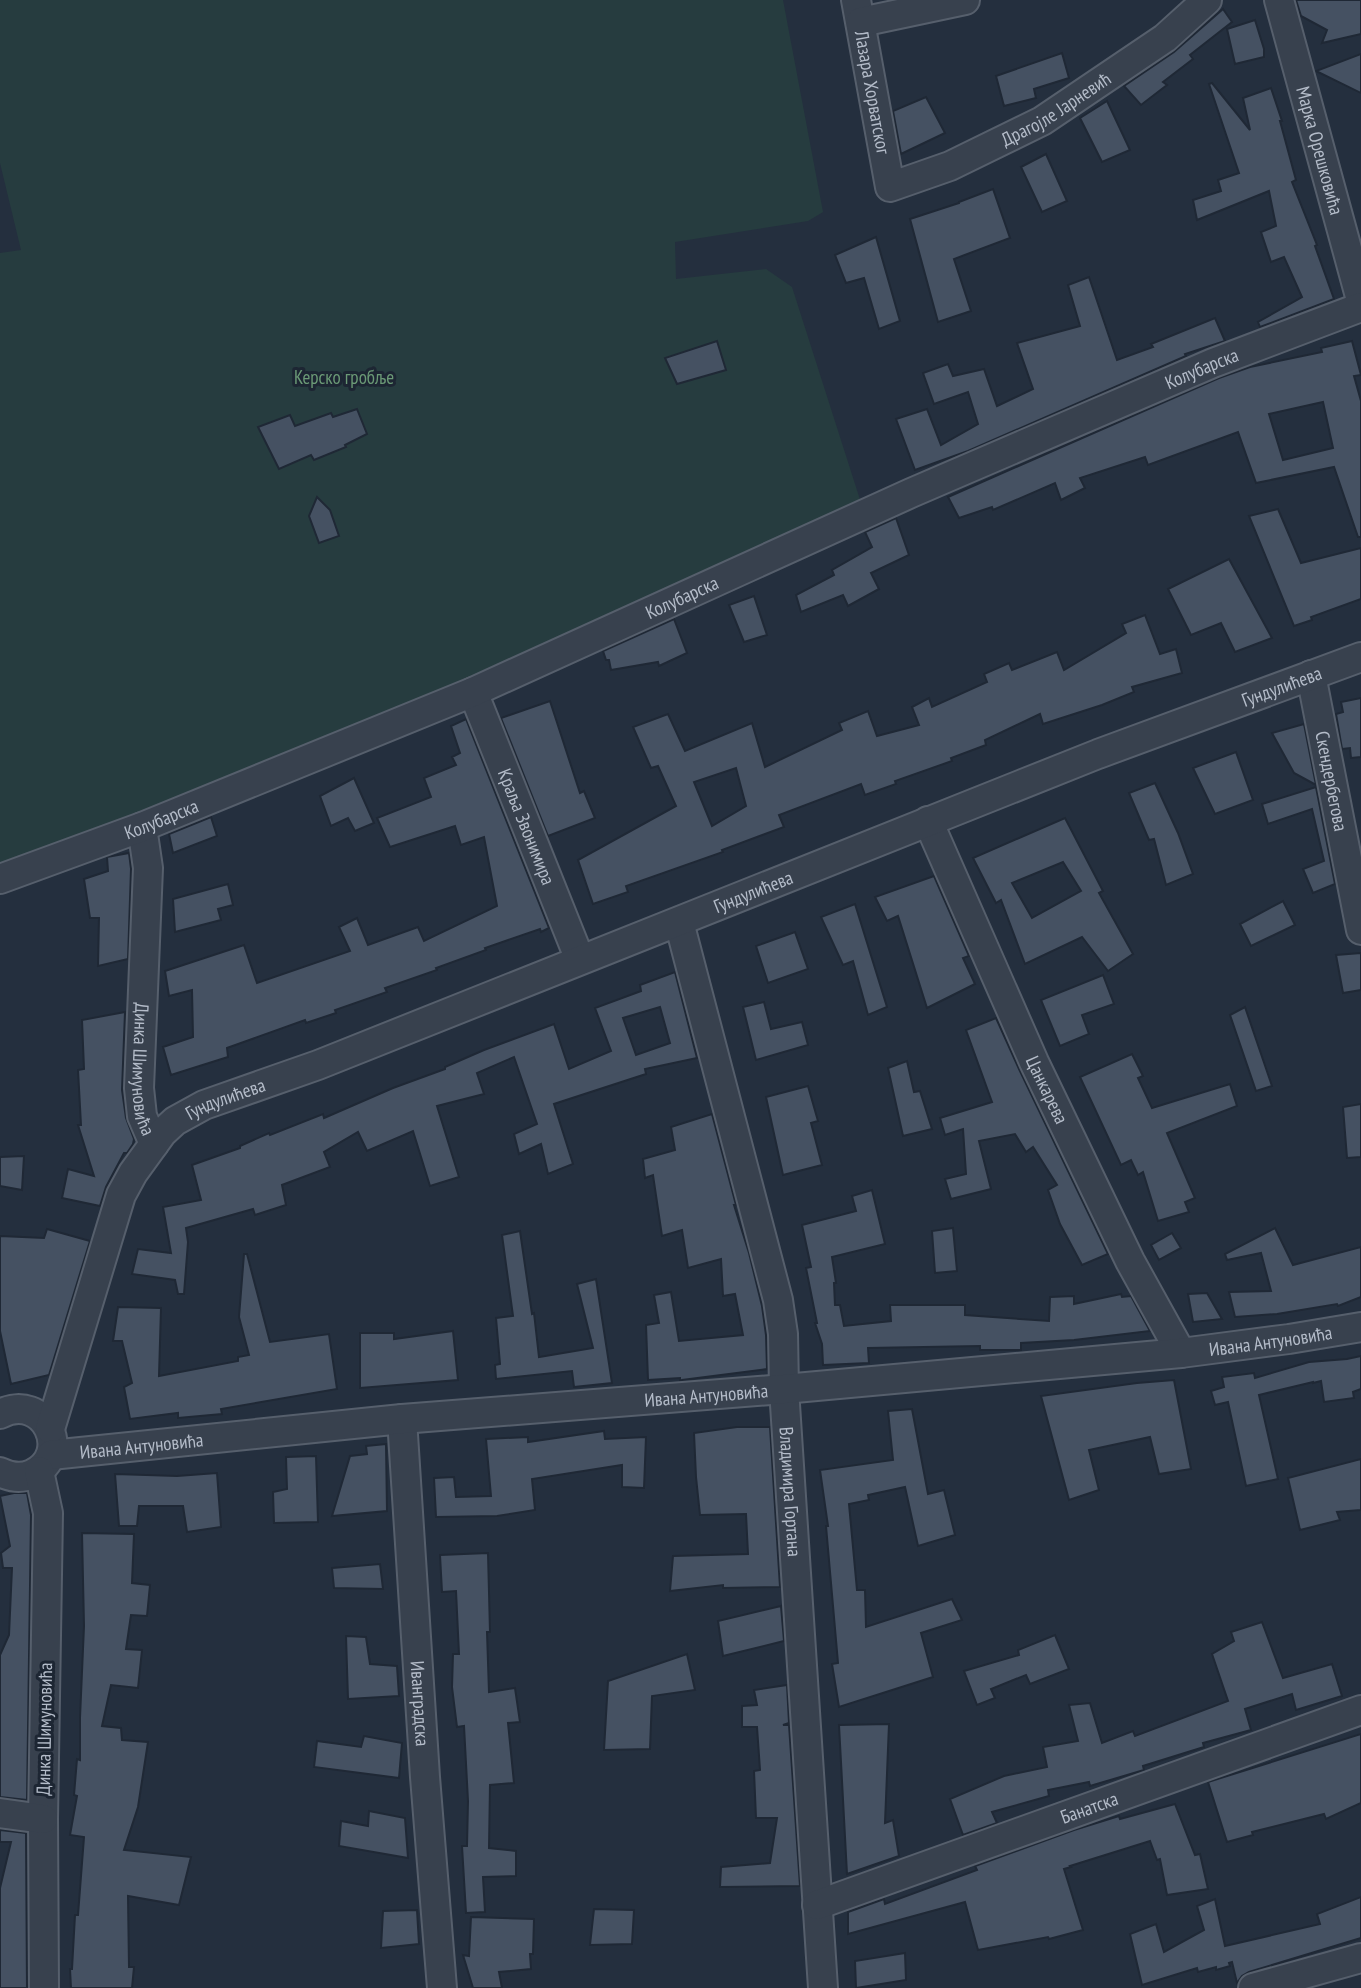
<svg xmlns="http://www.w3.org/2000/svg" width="1361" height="1988" font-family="'PT Sans Narrow',sans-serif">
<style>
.green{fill:#263c3f}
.building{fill:#455162;stroke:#1f2835;stroke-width:2;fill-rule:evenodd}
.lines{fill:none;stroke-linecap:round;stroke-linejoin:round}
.minor-casing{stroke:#565f6c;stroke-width:32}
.minor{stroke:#38414e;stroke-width:28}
.labels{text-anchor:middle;stroke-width:6;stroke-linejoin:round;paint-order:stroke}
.street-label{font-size:19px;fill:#b4bcc9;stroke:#1d2633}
.park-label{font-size:19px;fill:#6b9a76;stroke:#1d2633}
</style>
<rect width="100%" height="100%" fill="#242f3e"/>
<polygon class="green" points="0,0 783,0 823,212 808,221 675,242 676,279 766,269 792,287 863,509 0,883 0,253 21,250 0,163"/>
<g class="building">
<polygon points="1296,0 1361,0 1361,34 1322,43 1327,30 1301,16"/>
<polygon points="1223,9 1232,22 1190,55 1193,59 1163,82 1167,85 1141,105 1124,86 1174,52"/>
<polygon points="1255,20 1264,49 1264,57 1235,64 1227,29"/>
<polygon points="1062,53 1069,78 1034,89 1036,98 1004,106 996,76"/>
<polygon points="1361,54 1361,93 1316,71"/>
<polygon points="1212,83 1250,130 1243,98 1271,88 1282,121 1280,121 1296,180 1292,182 1317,245 1315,246 1334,299 1260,327 1258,322 1302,297 1284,257 1271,262 1261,232 1276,226 1269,191 1197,220 1193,200 1221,191 1218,180 1239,173 1209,84"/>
<polygon points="926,97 945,133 901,154 893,111"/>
<polygon points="1107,101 1130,150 1102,162 1080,118"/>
<polygon points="1046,154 1067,201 1042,212 1021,167"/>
<polygon points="993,189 1010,238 954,259 971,311 938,322 910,219 959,203 959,202"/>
<polygon points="876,237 900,321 879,329 864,278 846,283 835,255"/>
<polygon points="1089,277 1117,360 1153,347 1151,344 1215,318 1225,341 1185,354 1186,356 968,451 915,470 896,419 927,409 941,445 978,424 968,392 934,404 923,373 948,364 953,376 984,369 997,406 1033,389 1017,343 1080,326 1068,285"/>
<polygon points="717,341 726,370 677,384 665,358"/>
<path d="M1352,341L1361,375L1354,376L1361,401V537H1358L1334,467L1256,483L1238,432L1148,465L1145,457L1080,478L1085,488L1061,500L1055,483L993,510L992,507L959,518L948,497L1219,378L1250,367L1322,352L1321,348ZM1323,402L1333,448L1283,460L1269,414Z"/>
<polygon points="357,409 367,434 345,445 346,447 314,460 311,455 279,469 258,427 290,415 295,426 331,413 333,417"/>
<polygon points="317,497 330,510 339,536 319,543 309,516"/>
<polygon points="1278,509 1301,563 1361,548 1361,599 1311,617 1312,620 1294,626 1249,516"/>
<polygon points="896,518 909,555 871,573 879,589 848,606 843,595 801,612 796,595 834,575 832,570 872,547 865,532"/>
<polygon points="1229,559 1272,638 1235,652 1221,623 1191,635 1168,589"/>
<polygon points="754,596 767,635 744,642 729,605"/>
<path d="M1145,615L1160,654L1176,649L1182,673L1132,687L1134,692L1102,705L1043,724L1040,714L985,740L986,745L951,758L952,761L895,781L896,784L865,795L861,784L779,815L784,827L722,850L723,852L626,886L628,892L593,904L578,860L676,806L658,766L651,768L633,727L668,714L685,751L752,723L765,767L842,730L839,723L868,711L877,736L919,725L912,707L929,698L932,707L987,682L984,674L1009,663L1012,670L1057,652L1064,670L1126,633L1122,624ZM736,768L746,806L712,826L694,782Z"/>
<polygon points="674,619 687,653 659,666 658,662 611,670 609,660 606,660 603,651"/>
<polygon points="1361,698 1361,757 1351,758 1350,748 1342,749 1336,714 1343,712 1341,702"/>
<polygon points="550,701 580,793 584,791 595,818 548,836 501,718"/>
<polygon points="466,719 549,928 541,932 540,929 485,948 486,950 436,968 437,970 385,988 387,992 335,1010 336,1013 306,1023 305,1020 227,1048 228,1057 171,1075 163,1047 193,1037 192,990 169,996 165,971 244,945 257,983 350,951 339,927 357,918 368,945 418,927 424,941 497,906 484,837 461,845 455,826 390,847 377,818 431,797 424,778 456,765 452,757 460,753 451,726"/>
<polygon points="1304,724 1316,785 1294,773 1272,733"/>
<polygon points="1236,752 1253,800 1215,814 1193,768"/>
<polygon points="354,778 374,823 355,831 348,818 331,826 320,796"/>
<polygon points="1155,783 1178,833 1193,874 1166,885 1154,839 1149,840 1129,793"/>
<polygon points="1316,787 1335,884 1313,893 1303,869 1324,861 1312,809 1268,824 1262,804"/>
<polygon points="211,817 217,836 173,853 169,834"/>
<path d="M1065,818L1103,891L1099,893L1133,954L1108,971L1082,937L1025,964L1001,900L996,903L973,858ZM1063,862L1081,891L1032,918L1012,883Z"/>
<polygon points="129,853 131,869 128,959 98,966 99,918 90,918 84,879 108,871 107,857"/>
<polygon points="934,876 969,956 963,958 975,984 927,1008 898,916 887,921 875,897"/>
<polygon points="228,884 233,905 218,909 221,920 175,932 173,899"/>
<polygon points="1283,901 1295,925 1251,946 1240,924"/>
<polygon points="855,904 887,1007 868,1015 853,961 843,965 821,917"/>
<polygon points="795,932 808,969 768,983 756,946"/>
<polygon points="1361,953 1361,990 1343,993 1336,955"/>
<path d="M675,972L697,1058L645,1069L646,1074L554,1104L573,1164L548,1174L541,1144L519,1154L514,1134L537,1124L514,1057L477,1073L484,1094L437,1106L459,1177L430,1186L413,1131L367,1151L358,1132L324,1152L330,1167L282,1185L286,1205L255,1215L253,1209L186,1228L188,1242L184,1294H178L175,1280L132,1274L138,1249L171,1253L163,1207L201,1200L192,1165L240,1148V1146L269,1133L270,1135L323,1114L324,1118L393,1088L445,1069V1067L484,1050L554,1024L569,1069L611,1051L595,1008L641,991L640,985ZM660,1007L670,1043L636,1055L623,1018Z"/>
<polygon points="1103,975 1114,1004 1082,1015 1089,1034 1060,1046 1041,1000"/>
<polygon points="764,1002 771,1029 802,1022 808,1045 756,1060 743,1007"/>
<polygon points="1245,1007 1272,1086 1256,1091 1230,1015"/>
<polygon points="125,1012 122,1090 126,1118 134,1139 133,1144 127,1153 124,1153 106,1187 100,1206 62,1198 68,1169 94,1176 78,1125 81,1125 78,1070 84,1069 82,1020"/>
<polygon points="996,1018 1019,1069 1108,1254 1082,1265 1060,1224 1048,1190 1057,1185 1033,1147 1026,1152 1015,1134 979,1141 991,1189 951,1199 945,1179 966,1174 963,1129 945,1135 940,1118 992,1102 966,1030"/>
<polygon points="1132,1054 1143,1076 1138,1078 1152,1108 1230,1084 1237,1106 1167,1133 1195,1198 1185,1202 1189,1212 1158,1221 1143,1172 1138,1175 1131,1160 1121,1165 1080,1077"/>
<polygon points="907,1061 914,1092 920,1091 932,1129 903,1136 888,1068"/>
<polygon points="808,1086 818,1121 811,1123 822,1165 783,1175 766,1097"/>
<polygon points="1361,1104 1361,1157 1347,1158 1343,1107"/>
<polygon points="712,1114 736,1205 734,1205 749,1253 762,1306 766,1335 767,1369 682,1380 680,1381 680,1378 648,1380 646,1325 659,1323 654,1295 671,1292 679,1341 743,1335 735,1294 723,1296 721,1259 688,1268 682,1230 662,1236 653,1175 645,1178 643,1159 675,1150 671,1127"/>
<polygon points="24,1156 22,1190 0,1186 0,1157"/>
<polygon points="872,1190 885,1244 832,1257 836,1283 834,1283 835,1305 840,1305 844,1326 891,1321 890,1305 965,1305 965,1315 1049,1321 1050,1297 1074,1296 1074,1304 1121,1294 1122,1297 1131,1296 1150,1331 1074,1340 1021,1343 1021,1350 980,1350 980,1346 868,1348 869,1363 823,1365 822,1344 815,1323 817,1323 806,1268 811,1267 802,1225 856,1211 852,1196"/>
<polygon points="953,1228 957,1271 935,1273 932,1231"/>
<polygon points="1275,1228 1293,1265 1361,1247 1361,1297 1338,1306 1337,1304 1277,1314 1235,1317 1229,1292 1271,1291 1261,1253 1227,1260 1225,1254"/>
<polygon points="47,1229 90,1241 49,1375 11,1384 0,1331 0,1236 44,1238"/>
<polygon points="520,1231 532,1314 534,1313 539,1357 593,1348 577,1284 596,1279 612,1383 574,1387 572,1371 496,1379 495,1365 500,1364 496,1318 513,1316 502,1235"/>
<polygon points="1172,1233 1181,1248 1159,1260 1151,1245"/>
<polygon points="244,1254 247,1254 270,1342 329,1334 337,1389 221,1409 222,1414 178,1418 178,1413 130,1419 124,1387 132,1383 122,1341 113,1341 118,1307 161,1308 159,1376 238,1361 238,1357 249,1355 239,1317"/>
<polygon points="1207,1293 1222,1319 1193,1322 1188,1294"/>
<polygon points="453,1331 458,1380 360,1388 360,1333 394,1333 394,1339"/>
<polygon points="1361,1356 1361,1389 1353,1392 1354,1398 1324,1402 1321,1381 1313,1383 1313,1382 1259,1395 1278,1479 1246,1486 1228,1402 1215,1405 1211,1391 1224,1387 1222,1377 1254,1373 1255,1378 1309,1362 1347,1359"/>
<polygon points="1174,1380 1191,1469 1159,1474 1150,1437 1089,1450 1099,1490 1069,1500 1041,1396 1137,1383"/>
<polygon points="912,1409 928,1494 944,1490 955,1535 918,1546 905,1487 868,1495 869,1500 849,1504 857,1590 865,1590 866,1627 952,1599 962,1620 921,1633 933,1677 839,1707 832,1664 838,1663 826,1526 828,1526 820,1470 893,1460 888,1411"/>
<polygon points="737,1427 770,1427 780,1587 723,1588 723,1585 670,1591 673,1556 748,1554 746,1514 700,1515 696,1477 694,1433"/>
<polygon points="604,1431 605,1439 646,1437 644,1488 622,1487 622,1465 532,1479 535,1510 497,1516 436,1517 434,1478 454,1477 456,1497 491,1496 486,1439 528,1437 528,1442"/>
<polygon points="386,1444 387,1511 332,1516 350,1456 367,1454 366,1446"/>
<polygon points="316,1456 318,1522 274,1523 273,1492 287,1489 286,1457"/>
<polygon points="1361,1459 1361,1510 1337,1512 1340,1520 1300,1530 1288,1478"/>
<polygon points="217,1473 221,1527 187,1532 183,1506 139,1506 137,1526 119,1526 115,1474 177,1476"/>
<polygon points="14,1493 27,1493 31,1515 27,1800 0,1797 0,1655 9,1635 12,1568 3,1568 1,1553 10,1546 0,1496"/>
<polygon points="82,1533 134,1534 132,1583 150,1585 147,1616 131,1615 126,1649 142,1650 138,1688 111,1685 102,1726 121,1728 122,1740 148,1742 138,1807 124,1850 191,1857 179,1905 128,1896 129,1967 134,1967 132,1988 71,1988 70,1969 72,1969 75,1915 78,1915 84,1837 70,1835 77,1796 74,1795 77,1759 80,1760 80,1718 84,1626"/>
<polygon points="488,1553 490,1632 487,1632 489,1692 515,1688 520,1722 508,1723 514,1783 490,1785 489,1848 516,1851 516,1876 483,1877 485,1912 466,1913 462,1846 467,1846 468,1801 464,1726 457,1727 452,1687 453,1654 459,1654 456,1591 442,1592 440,1555"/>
<polygon points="380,1564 383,1589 334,1588 332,1568"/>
<polygon points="781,1606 784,1641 723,1656 718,1621"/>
<polygon points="1262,1622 1283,1678 1332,1664 1342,1696 1296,1710 1292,1694 1245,1709 1251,1730 1203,1743 1204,1747 1143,1766 1144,1770 1090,1786 1089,1782 1048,1790 1049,1796 992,1812 997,1823 963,1835 950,1799 1004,1776 1047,1767 1043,1747 1078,1741 1069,1705 1090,1703 1102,1743 1133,1731 1135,1736 1228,1701 1212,1654 1234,1641 1231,1632"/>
<polygon points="1055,1635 1069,1669 1030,1684 1026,1675 991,1689 995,1698 977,1705 964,1671 1019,1655 1018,1650"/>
<polygon points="346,1636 366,1637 370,1664 397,1666 399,1696 348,1699"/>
<polygon points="687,1654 695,1690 652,1696 650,1749 604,1750 608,1681"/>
<polygon points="787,1685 789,1723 783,1725 789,1725 800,1886 720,1887 721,1867 770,1863 777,1818 756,1818 754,1771 760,1770 757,1727 742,1727 742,1706 757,1705 754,1690"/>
<polygon points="889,1724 885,1823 893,1820 899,1856 847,1874 839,1725"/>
<polygon points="1361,1734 1361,1803 1326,1819 1324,1814 1252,1832 1253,1835 1227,1842 1208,1782"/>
<polygon points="364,1736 402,1743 399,1778 314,1767 317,1741 361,1747"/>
<polygon points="1175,1804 1195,1855 1200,1854 1208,1889 1167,1895 1160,1859 1157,1860 1150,1841 1070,1866 1071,1867 1064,1869 1083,1930 1049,1939 1048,1937 978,1950 965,1902 848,1934 848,1912 884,1899 885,1904 977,1870 975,1866 1074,1830 1119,1816 1120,1819"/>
<polygon points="369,1811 405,1818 408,1858 339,1846 341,1821 368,1826"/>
<polygon points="0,1830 26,1833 27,1988 0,1988 0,1888 11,1842 0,1842"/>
<polygon points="1361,1897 1361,1938 1249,1972 1242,1976 1237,1983 1232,1962 1229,1963 1230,1966 1216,1970 1216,1967 1198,1972 1197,1968 1142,1985 1130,1934 1156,1924 1164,1952 1204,1930 1197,1906 1215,1899 1225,1946 1320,1924 1317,1914"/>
<polygon points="594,1909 634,1910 632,1944 590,1945"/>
<polygon points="417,1910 419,1944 381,1948 383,1911"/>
<polygon points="471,1917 534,1919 533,1954 530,1954 531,1969 499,1972 502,1988 473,1988 463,1955 469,1956"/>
<polygon points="905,1953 906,1980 856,1988 855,1961"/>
</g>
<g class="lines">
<defs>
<g id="minor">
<path id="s1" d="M856,0L890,187L950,166L1042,121L1165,38L1207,0"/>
<path id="s2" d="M1279,0L1361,300"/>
<polyline points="861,22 965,0"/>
<path id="s3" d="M1311,675L1361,930"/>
<path id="s4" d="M473,692L580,960"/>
<path id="s5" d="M928,821L1034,1062L1130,1261L1181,1353"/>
<path id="s6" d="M142,827L148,868L139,1088L142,1116L154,1144"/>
<path id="s7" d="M0,879L142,827L473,692L911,493L1213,363L1361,307"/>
<path id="s8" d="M679,922L778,1300L783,1334L784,1389L823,1988"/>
<path d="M0,1414C45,1391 74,1455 32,1474C21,1479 10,1477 0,1472"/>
<path id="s9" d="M402,1419L425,1777L442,1988"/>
<path id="s10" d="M50,1429L121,1195L133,1173L162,1133L175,1121L204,1105L318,1065L1098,754L1361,657"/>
<path id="s11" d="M51,1455L402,1419L784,1389L1181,1353L1289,1339L1361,1327"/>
<polyline points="39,1471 48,1513 43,1819 44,1988"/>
<polyline points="0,1813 43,1819"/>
<path id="s12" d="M817,1905L1361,1710"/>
<polyline points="1253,1988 1361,1958"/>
</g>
</defs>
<use href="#minor" class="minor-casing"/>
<use href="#minor" class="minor"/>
</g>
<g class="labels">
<g class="street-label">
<text dy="7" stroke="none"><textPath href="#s1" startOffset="94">Лазара Хорватског</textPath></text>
<text dy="7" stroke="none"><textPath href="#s1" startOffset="374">Драгојле Јарневић</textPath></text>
<text dy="7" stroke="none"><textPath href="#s2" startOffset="156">Марка Орешковића</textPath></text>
<text dy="7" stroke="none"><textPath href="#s7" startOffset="1306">Колубарска</textPath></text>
<text dy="7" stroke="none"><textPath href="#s7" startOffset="738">Колубарска</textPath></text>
<text dy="7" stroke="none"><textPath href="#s10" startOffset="1526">Гундулићева</textPath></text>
<text dy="7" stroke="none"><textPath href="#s3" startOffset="108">Скендербегова</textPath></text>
<text dy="7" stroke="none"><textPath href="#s7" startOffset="172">Колубарска</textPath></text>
<text dy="7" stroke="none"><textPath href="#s4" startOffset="145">Краља Звонимира</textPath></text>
<text dy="7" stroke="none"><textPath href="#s10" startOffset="959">Гундулићева</textPath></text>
<text dy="7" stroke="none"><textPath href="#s6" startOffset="243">Динка Шимуновића</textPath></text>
<text dy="7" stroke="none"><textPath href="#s5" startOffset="294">Цанкарева</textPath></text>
<text dy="7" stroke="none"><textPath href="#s10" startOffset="392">Гундулићева</textPath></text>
<text dy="7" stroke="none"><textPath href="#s11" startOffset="1225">Ивана Антуновића</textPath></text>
<text dy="7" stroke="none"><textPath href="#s11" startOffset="658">Ивана Антуновића</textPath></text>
<text dy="7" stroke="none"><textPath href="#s11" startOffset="91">Ивана Антуновића</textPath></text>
<text dy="7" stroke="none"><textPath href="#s8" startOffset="583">Владимира Гортана</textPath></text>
<text dy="7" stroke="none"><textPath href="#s9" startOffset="285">Иванградска</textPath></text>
<text transform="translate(44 1729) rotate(-89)" y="7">Динка Шимуновића</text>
<text dy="7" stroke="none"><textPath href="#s12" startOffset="289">Банатска</textPath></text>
</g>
<g class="park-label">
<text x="344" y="384">Керско гробље</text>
</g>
</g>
</svg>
